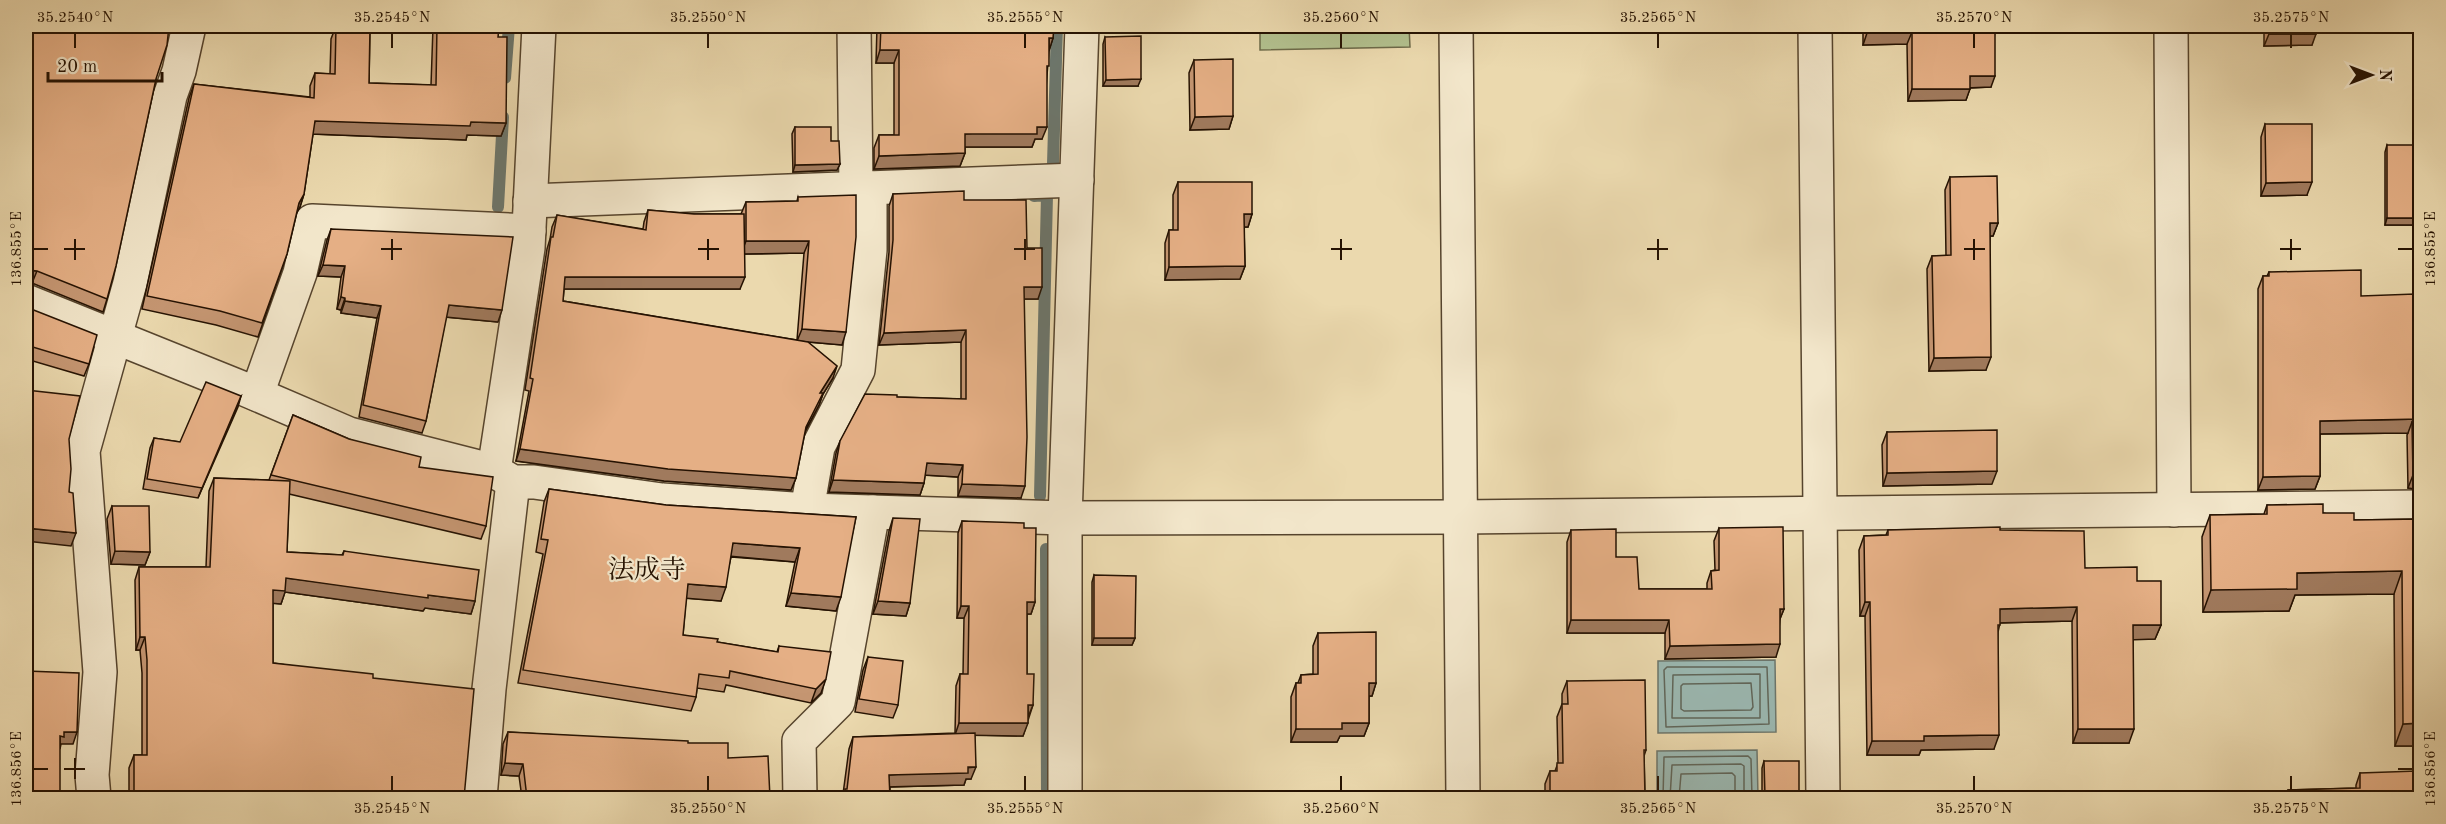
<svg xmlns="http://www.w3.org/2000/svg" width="2446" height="824" font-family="'Old Standard TT','Noto Serif JP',serif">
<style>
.green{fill:#b2c08e;stroke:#6c6948;stroke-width:1.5}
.water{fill:#9bb9b3;stroke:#6c766c;stroke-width:1.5}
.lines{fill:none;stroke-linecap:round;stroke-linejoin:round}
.shore{stroke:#60665a;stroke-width:1.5}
.stream{stroke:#6c766c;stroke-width:12}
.minor-casing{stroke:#56442d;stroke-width:36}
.minor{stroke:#f2e6ca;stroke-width:33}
.wall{fill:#c59672;stroke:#251202;stroke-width:1.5;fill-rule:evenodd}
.shaded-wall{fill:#a07a5d;stroke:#251202;stroke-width:1.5}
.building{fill:#e5af85;stroke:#251202;stroke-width:1.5}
.ticks{fill:none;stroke:#251202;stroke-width:2}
.labels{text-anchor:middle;stroke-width:4.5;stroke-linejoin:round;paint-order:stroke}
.quarter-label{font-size:26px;fill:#251202;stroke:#f2e6ca}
.neatline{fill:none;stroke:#251202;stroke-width:2}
.ticks-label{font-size:15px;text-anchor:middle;fill:#251202}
</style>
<rect width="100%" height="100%" fill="#ebd9ae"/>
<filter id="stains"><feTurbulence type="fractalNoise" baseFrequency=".00333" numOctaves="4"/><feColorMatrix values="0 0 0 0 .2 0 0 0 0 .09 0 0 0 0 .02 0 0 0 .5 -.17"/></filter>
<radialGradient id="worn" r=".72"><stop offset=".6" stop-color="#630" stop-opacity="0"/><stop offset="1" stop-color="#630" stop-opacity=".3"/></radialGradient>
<polygon class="green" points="1260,26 1409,26 1410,47 1260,50"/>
<g class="water">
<polygon points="1775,660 1776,732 1658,733 1658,661"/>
<polygon points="1757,750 1758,797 1657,798 1657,751"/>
</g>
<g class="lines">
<g class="shore">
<polygon points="1667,667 1767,667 1769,724 1666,727 1664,670"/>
<polygon points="1760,674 1760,718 1672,718 1673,675"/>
<polygon points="1751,683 1753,707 1751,710 1684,711 1681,709 1681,686 1683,684"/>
<polyline points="1663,798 1664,757 1748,756 1751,759 1752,798"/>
<polyline points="1670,798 1672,765 1741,764 1744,766 1744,798"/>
<polyline points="1679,798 1681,774 1732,773 1735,776 1735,798"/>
</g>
<g class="stream">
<polyline points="505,78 509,26"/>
<polyline points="1053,164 1057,26"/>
<polyline points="1034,196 1047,195 1040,496"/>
<polyline points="498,207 503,117"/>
<polyline points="1046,549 1047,798"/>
</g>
<defs>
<g id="minor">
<polyline points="854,26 856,189"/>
<polyline points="1456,26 1463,798"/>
<polyline points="1815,26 1823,798"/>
<polyline points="2171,26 2174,510"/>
<polyline points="530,201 1077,180"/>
<polyline points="26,301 242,388 349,434 494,471 513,482 534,482 662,500 807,510 1065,518 1461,517 2420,507"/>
<polyline points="257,394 300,273 312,221 529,231"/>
<polyline points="494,471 528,248 539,26"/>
<polyline points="807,510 818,447 858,370 870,250 870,188"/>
<polyline points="94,798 92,775 100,672 83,451 130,283 170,96 179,71 189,26"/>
<polyline points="480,798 489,689 513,482"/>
<polyline points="800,798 799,741 838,702 873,512"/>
<polyline points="1065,798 1065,518 1082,26"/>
</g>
</defs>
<use href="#minor" class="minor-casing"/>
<use href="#minor" class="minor"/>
</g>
<g class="wall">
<path d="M336,26L355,27V26H517H499L498,37L506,123L501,136L467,135L466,140L313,134L304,194L300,207L297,212L287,254L258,337L216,325L142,309L189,98L194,84L310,97V86L315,73L330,74L331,39ZM433,27L431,85L369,83L370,28Z"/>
<polygon points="877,26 1054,26 1053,38 1049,50 1042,139 1035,139 1032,147 965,147 965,153 960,166 874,169 874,148 879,135 894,135 894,63 876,63"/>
<polygon points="1863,26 1995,26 1991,87 1970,88 1966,100 1908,101 1907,44 1863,45"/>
<polygon points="2264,26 2316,26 2312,45 2264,46"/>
<polygon points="1105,37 1138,86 1103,86 1103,44"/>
<polygon points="1194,60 1233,116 1229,129 1190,130 1189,73"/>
<polygon points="156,79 107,299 103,312 32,283 26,283"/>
<polygon points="2265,124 2307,195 2261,196 2261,137"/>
<polygon points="795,127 831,141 840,164 837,170 793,172 792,134"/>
<polygon points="2387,145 2421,225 2385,225 2385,152"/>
<polygon points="1950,177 1998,223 1993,236 1990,236 1986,370 1929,371 1927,269 1932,256 1946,256 1945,190"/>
<polygon points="1178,182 1252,214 1248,227 1244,227 1245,266 1240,279 1165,280 1165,243 1169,230 1173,230 1173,195"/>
<polygon points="893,194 964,200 1027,248 1038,299 1024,299 1021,498 958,496 958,477 925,475 924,483 920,495 829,492 836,453 840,441 897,397 961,399 961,342 879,345 889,252 889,206"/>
<path d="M798,197L842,345L808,342L833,378L823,394L819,405L805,432L796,478L791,490L664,481L516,461L529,391L525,390L547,249L550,239L552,227L557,215L643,229L644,222L648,210L694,214H741L746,202L797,201ZM804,253L797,340L563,301L564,289H740L744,254Z"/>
<polygon points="331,229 498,322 446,317 426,421 422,433 359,417 377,318 341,313 341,310 337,309 341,277 318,276 327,240"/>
<polygon points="2269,272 2361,296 2416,372 2421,490 2408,488 2407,435 2408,433 2320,434 2320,476 2315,489 2258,490 2258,289 2263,276 2267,276"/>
<polygon points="26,307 89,364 84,376 26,359"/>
<polygon points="241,396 198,498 143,489 150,448 154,438 180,442"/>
<polygon points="293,415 349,439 419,467 486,526 481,539 289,494 287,552 342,555 344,551 475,601 471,614 425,608 423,611 285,592 281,604 273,603 273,663 373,678 464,798 129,798 129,768 134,755 142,755 142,673 140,650 136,650 135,580 139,567 206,567 209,491 214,478 269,480"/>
<polygon points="1887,432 1992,484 1883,486 1882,445"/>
<polygon points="549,489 666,505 856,517 836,611 786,606 795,562 731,557 721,601 686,598 683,635 717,642 777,652 779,646 821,693 811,703 726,685 724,692 697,688 696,697 691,711 518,683 543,554 536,552 544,502"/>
<polygon points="2267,505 2323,513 2354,520 2421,519 2421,746 2395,746 2394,594 2295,595 2289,611 2203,612 2202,537 2210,515 2264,514"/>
<polygon points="112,506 150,552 145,565 111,564 107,519"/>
<polygon points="893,518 910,603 906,616 873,614 889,531"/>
<polygon points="962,521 1024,528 1035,602 1031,614 1027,614 1027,674 1033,705 1023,736 975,735 971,779 966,779 964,785 890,787 890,798 842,798 843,794 849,749 853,737 955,733 956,686 960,674 963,674 964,618 957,618 958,533"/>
<polygon points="1719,528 1784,609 1780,619 1776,657 1665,659 1665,633 1567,633 1567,542 1571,530 1616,557 1639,589 1707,589 1707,583 1711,571 1715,570 1714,541"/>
<polygon points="1888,530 2000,530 2085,568 2137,581 2161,625 2155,639 2133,639 2129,743 2073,743 2072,621 2000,623 1998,632 1994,749 1921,750 1919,755 1867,755 1865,616 1860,616 1859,550 1864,536 1886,535"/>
<polygon points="1094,575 1135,638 1132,645 1092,645 1092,582"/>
<polygon points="1318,633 1376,683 1372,696 1369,696 1369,723 1364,736 1340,736 1337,742 1291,742 1291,697 1296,683 1298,683 1301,675 1313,674 1313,646"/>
<polygon points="868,657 898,705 893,718 855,712 863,670"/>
<polygon points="1567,681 1646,750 1644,756 1645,798 1545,798 1545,784 1550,771 1555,771 1558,763 1557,717 1562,704 1562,694"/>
<polygon points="508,732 688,743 728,758 770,798 522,798 519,776 501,775 503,744"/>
<polygon points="1764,761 1798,798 1762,798 1762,768"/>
<polygon points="2360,773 2418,798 2285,798 2288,790 2356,788 2356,785"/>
</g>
<g class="shaded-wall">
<polygon points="356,26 433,26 433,27 355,28"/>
<polygon points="755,26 807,26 806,29 754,29"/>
<polygon points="1912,32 1907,44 1863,45 1867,33"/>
<polygon points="2269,34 2316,34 2312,45 2264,46"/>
<polygon points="1049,38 1053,38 1049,51"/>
<polygon points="880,50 899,50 894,63 876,63"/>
<polygon points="1970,76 1995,76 1991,87 1966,88"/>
<polygon points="1141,79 1138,86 1103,86 1106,80"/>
<polygon points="1912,89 1970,89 1966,100 1908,101"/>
<polygon points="1233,116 1229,129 1190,130 1195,117"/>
<polygon points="315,121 471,122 506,123 501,136 467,135 466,140 311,134"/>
<polygon points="1037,127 1047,127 1042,139 1035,139 1032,147 960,147 965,134"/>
<polygon points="965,153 960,166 874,169 879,156"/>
<polygon points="840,164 837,170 793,172 795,165"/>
<polygon points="2312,182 2307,195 2261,196 2266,183"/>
<polygon points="304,194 300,207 294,217 299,203"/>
<polygon points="1244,214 1252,214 1248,227 1239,227"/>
<polygon points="2387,218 2421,218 2421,225 2385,225"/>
<polygon points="1990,223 1998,223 1993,236 1985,236"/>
<polygon points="746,241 809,241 804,253 741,254"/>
<polygon points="323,265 345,266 341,277 318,276"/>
<polygon points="1245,266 1240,279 1165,280 1169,267"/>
<polygon points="28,270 37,271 32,283 26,283 26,271"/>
<polygon points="565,277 745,277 740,289 561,289"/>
<polygon points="1024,287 1042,287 1038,299 1020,299"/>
<polygon points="341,297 345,298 341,310 337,309"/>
<polygon points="345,301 381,306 377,318 341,313"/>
<polygon points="449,305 502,310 498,322 445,317"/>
<polygon points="802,329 846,332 842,345 797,341"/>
<polygon points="966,330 961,342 879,345 884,333"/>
<polygon points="1991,357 1986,370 1929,371 1934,358"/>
<polygon points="837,366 833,378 823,394 819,405 801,439 820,393"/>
<polygon points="241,396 238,407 198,498 202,488"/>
<polygon points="2421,419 2421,432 2412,422 2408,433 2315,434 2320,421"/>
<polygon points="520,449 796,478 791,490 664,481 516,461"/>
<polygon points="927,463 963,465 958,477 922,475"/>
<polygon points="1997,471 1992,484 1883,486 1887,473"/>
<polygon points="2413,475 2421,476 2421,490 2408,488"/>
<polygon points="2320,476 2315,489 2258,490 2263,477"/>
<polygon points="833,480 924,483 920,495 829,492"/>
<polygon points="962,484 1025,486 1021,498 958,496"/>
<polygon points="26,528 76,533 71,546 26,541"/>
<polygon points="733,543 800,548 795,562 728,556"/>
<polygon points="115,551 150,552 145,565 111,564"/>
<polygon points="2402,571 2394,594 2295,595 2289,611 2203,612 2211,590 2297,573"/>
<polygon points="286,578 428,595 475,601 471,614 425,608 423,611 285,592 281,604 268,603 273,590"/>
<polygon points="688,584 726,587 721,601 683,598"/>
<polygon points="791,593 841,597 836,611 786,606"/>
<polygon points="878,601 910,603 906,616 873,614"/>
<polygon points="1027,602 1035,602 1031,614 1023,614"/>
<polygon points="1865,602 1870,602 1865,616 1860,616"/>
<polygon points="961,606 969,606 964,618 957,618"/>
<polygon points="2077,607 2072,621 1995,623 2000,609"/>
<polygon points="1780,609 1784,609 1779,621"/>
<polygon points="1571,620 1669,620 1665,633 1567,633"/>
<polygon points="2133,625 2161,625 2155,639 2128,640"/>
<polygon points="140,637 145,637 140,650 136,650"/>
<polygon points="1094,638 1135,638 1132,645 1092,645"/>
<polygon points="1780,644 1776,657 1665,659 1670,646"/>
<polygon points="826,679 821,693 811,703 816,689"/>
<polygon points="1369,683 1376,683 1372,696 1364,696"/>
<polygon points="1028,705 1033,705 1028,717"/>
<polygon points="959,723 1028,723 1023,736 955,735"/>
<polygon points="1342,723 1369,723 1364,736 1340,736 1337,742 1291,742 1296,729"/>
<polygon points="2421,723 2421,746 2395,746 2403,724"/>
<polygon points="2078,729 2134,729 2129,743 2073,743"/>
<polygon points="64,732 77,732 73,744 61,744 60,749 60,736"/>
<polygon points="1999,735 1994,749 1921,750 1919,755 1867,755 1872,741 1924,736"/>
<polygon points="505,763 523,764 519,776 501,775"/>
<polygon points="976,767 971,779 966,779 964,785 885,787 889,775"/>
<polygon points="1765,796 1799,796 1798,798 1764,798"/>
</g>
<g class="building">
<polygon points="26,26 169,26 167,45 156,79 116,266 107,299 37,271 28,270 26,271"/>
<polygon points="336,26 370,27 369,83 436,85 437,26 499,26 498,37 507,37 506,123 471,122 470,126 315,121 304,194 299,203 287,254 262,323 220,311 147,296 194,84 314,98 315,73 335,74"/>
<polygon points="881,26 1054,26 1053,38 1049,38 1049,66 1047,66 1047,127 1037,127 1037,134 965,134 965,153 879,156 879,135 899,135 899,50 880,50"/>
<polygon points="1867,26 1995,26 1995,76 1970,76 1970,89 1912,89 1912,32 1867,33"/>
<rect x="2269" y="26" width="47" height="8"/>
<polygon points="1141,36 1141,79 1106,80 1105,37"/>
<polygon points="1233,59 1233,116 1195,117 1194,60"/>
<polygon points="2265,124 2312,124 2312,182 2266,183"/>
<polygon points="795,127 831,127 831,141 839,141 840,164 795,165"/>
<rect x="2387" y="145" width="34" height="73"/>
<polygon points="1997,176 1998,223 1990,223 1991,357 1934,358 1932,256 1951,255 1950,177"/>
<polygon points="1178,182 1252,182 1252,214 1244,214 1245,266 1169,267 1169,230 1178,230"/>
<polygon points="964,191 964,200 1026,200 1027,248 1042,248 1042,287 1024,287 1027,437 1025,486 962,484 963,465 927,463 924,483 833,480 840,441 865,394 897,395 897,397 966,399 966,330 884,333 893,240 893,194"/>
<polygon points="856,195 856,237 846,332 802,329 809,241 746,241 746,202 798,201 798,197"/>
<polygon points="648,210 694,214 744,214 745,277 565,277 563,301 808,342 837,366 820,393 823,393 806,427 796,478 668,469 520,449 533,379 530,378 551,237 553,237 557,215 646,230"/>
<polygon points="331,229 513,237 502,310 449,305 426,421 363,405 381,306 345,301 345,298 341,297 345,266 323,265"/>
<polygon points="2361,270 2361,296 2415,294 2416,372 2421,372 2421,419 2320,421 2320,476 2263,477 2263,276 2269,276 2269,272"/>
<polygon points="26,307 97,335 89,364 26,345"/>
<polygon points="206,382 241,396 202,488 147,479 154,438 180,442"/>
<polygon points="26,390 80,396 69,439 71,469 69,492 73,493 76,533 26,528"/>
<polygon points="293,415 349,439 421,457 419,467 493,477 486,526 271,475"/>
<polygon points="2412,422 2421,422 2421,476 2413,475"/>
<polygon points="1997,430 1997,471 1887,473 1887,432"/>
<polygon points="214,478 290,481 287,552 343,555 344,551 479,570 475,601 428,595 428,598 286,578 285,591 273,590 273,663 373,674 373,678 474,689 464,798 134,798 134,755 147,755 147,660 145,637 140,637 139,567 210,567"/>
<polygon points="549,489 666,505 856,517 841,597 791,593 800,548 733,543 726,587 688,584 683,635 718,639 717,642 778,652 779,646 831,652 826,679 816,689 730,671 729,678 699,674 696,697 523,670 548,540 541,539"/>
<polygon points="2323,504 2323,513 2354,513 2354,520 2421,519 2421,723 2403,724 2402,571 2297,573 2297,589 2211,590 2210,515 2267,514 2267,505"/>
<polygon points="112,506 149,506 150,552 115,551"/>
<polygon points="893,518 920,519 910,603 878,601"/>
<polygon points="962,521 1024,523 1024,528 1036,528 1035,602 1027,602 1027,674 1034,674 1033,705 1028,705 1028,723 959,723 960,674 968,674 969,606 961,606"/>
<polygon points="1783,527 1784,609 1780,609 1780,644 1670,646 1669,620 1571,620 1571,530 1616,529 1616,557 1637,557 1639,589 1712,589 1711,571 1719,570 1719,528"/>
<polygon points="2000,527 2000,530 2084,531 2085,568 2137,567 2137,581 2161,581 2161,625 2133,625 2134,729 2078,729 2077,607 2000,609 2000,625 1998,625 1999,735 1924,736 1924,741 1872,741 1870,602 1865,602 1864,536 1888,535 1888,530"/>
<polygon points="1094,575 1136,576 1135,638 1094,638"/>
<polygon points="1376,632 1376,683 1369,683 1369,723 1342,723 1342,729 1296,729 1296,683 1301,683 1301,675 1318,674 1318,633"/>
<polygon points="868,657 903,661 898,705 859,699"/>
<polygon points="26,671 79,673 77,732 64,732 64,737 60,736 60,798 84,797 85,798 26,798"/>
<polygon points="1645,680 1646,750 1644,750 1645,798 1550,798 1550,771 1557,771 1557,763 1563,763 1562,704 1568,704 1567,681"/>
<polygon points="508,732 688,741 688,743 728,743 728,758 768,756 770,798 527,798 523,764 505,763"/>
<polygon points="975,733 976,767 968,767 968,773 889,775 890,798 845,798 845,789 847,789 853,737"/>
<polygon points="1764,761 1799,761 1799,796 1765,796"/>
<polygon points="2417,771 2418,798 2288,798 2288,790 2360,788 2360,773"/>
</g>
<path class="ticks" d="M75,33V48M392,33V48M708,33V48M1025,33V48M1341,33V48M1658,33V48M1974,33V48M2291,33V48M75,239V260M392,239V260M708,239V260M1025,239V260M1341,239V260M1658,239V260M1974,239V260M2291,239V260M33,249H48M64,249H85M381,249H402M698,249H719M1014,249H1035M1331,249H1352M1647,249H1668M1964,249H1985M2280,249H2301M2398,249H2413M75,758V779M33,769H48M64,769H85M2398,769H2413M392,776V791M708,776V791M1025,776V791M1341,776V791M1658,776V791M1974,776V791M2291,776V791"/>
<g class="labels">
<g class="quarter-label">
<text x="647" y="578">法成寺</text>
</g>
</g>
<rect width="2446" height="824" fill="none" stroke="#ebd9ae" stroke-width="66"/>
<g transform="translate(2371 75) rotate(90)" stroke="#f2e6ca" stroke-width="4.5" paint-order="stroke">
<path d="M0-4.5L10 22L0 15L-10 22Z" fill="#251202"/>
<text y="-9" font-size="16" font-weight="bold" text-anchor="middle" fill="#251202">N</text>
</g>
<path d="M48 72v9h114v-9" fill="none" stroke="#251202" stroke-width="3"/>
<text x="57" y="72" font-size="18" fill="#251202" stroke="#f2e6ca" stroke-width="4.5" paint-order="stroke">20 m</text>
<rect x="33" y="33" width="2380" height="758" class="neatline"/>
<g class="ticks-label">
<text x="75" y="22">35.2540°N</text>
<text x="392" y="22">35.2545°N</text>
<text x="708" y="22">35.2550°N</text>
<text x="1025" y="22">35.2555°N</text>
<text x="1341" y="22">35.2560°N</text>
<text x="1658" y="22">35.2565°N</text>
<text x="1974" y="22">35.2570°N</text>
<text x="2291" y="22">35.2575°N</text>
<text transform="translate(2430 249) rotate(-90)" y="5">136.855°E</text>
<text transform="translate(16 249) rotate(-90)" y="5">136.855°E</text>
<text transform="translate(2430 769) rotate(-90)" y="5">136.856°E</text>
<text transform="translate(16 769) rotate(-90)" y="5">136.856°E</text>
<text x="392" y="813">35.2545°N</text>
<text x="708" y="813">35.2550°N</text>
<text x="1025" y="813">35.2555°N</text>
<text x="1341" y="813">35.2560°N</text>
<text x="1658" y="813">35.2565°N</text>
<text x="1974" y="813">35.2570°N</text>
<text x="2291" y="813">35.2575°N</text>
</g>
<rect width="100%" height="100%" filter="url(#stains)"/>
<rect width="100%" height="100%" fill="url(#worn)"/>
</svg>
